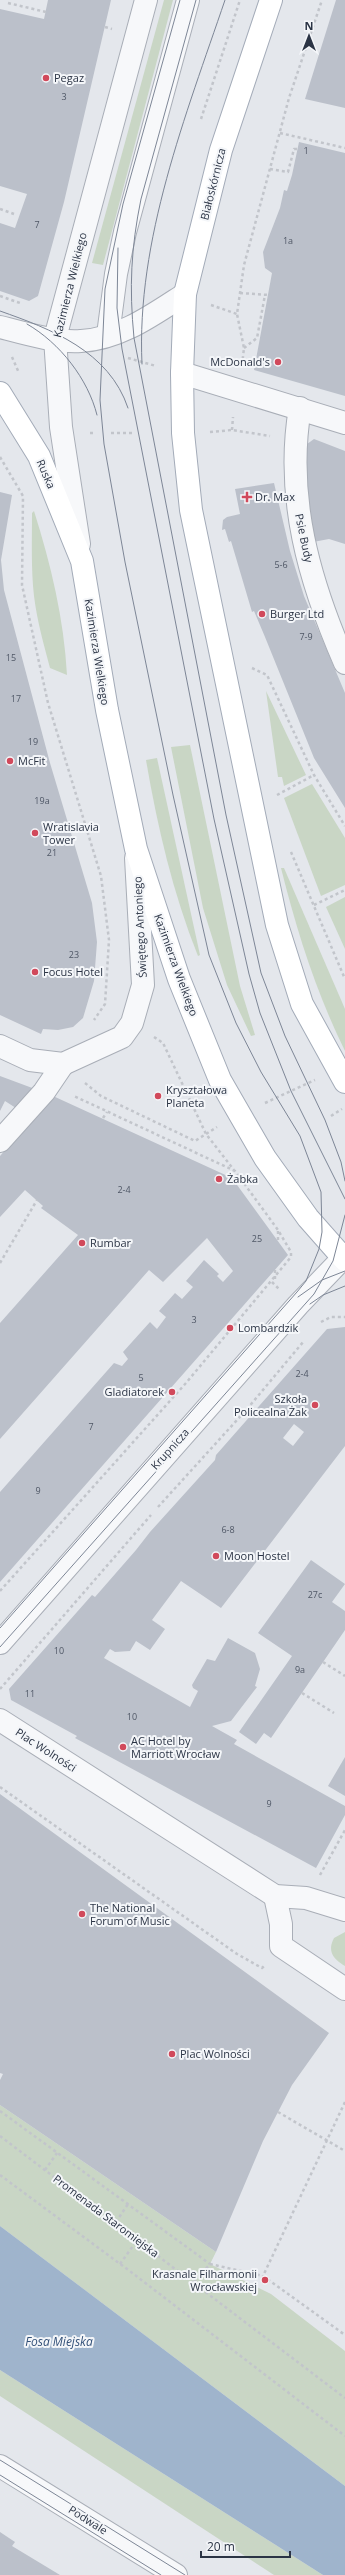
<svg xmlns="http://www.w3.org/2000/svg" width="345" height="2575" font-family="'Open Sans',sans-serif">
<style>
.green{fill:#c9d6c5}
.water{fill:#9fb4cc}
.building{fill:#bbc0ca;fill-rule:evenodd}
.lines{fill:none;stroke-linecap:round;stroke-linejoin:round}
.minor-casing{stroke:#a9aeb7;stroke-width:24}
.major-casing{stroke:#a3abb8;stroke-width:24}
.path{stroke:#c2c5cb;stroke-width:2.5;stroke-dasharray:3 3;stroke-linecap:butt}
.minor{stroke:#f7f8fa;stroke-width:22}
.major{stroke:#fff;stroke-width:22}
.tram{stroke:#7d8696;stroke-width:1}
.poi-dot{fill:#d1495b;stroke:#f4f6f9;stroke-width:1.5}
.labels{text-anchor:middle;stroke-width:4;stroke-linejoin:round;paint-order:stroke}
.number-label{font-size:9px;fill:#4f5766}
.poi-label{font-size:11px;fill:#2b3445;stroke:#f4f6f9;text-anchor:start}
.street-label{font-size:11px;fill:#2b3445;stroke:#f4f6f9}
.water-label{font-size:12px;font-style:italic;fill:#34527a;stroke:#f4f6f9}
</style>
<rect width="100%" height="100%" fill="#e4e7ec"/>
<g class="green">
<polygon points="164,0 173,0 103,265 92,263"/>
<path d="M34,511C51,565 64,619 67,675L50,668C44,645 37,621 34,596C31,569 32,541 32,513Z"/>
<polygon points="266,691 306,775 284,786 282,777 278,777"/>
<polygon points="190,745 240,986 255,1035 251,1036 227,985 203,908 171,747"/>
<path d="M157,758L200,955L198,956C173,894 157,825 146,760Z"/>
<polygon points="312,784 345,838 345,885 321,896 284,798"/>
<path d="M281,868H284L345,1009V1051C316,992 297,932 281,868Z"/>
<polygon points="345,897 345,949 326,907"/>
<path d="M345,1932V1966C333,1959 327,1951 334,1938Z"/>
<polygon points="0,2105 216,2252 210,2264 271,2294 345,2351 345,2486 0,2226"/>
<polygon points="0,2370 323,2575 274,2575 0,2396"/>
</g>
<polygon class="water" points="0,2226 345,2486 345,2575 323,2575 0,2370"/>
<g class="building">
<polygon points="48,0 111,0 64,202 38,296 29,301 0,291 0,223 15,228 27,194 0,186 0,9 44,19"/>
<polygon points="336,0 345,0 345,108 305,99"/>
<polygon points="299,142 345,153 345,396 254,370 272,273 265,268 263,252 280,208 284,190 287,191 292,175"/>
<polygon points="314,439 345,451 345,544 329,539 313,542 303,447"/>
<polygon points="274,483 290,551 304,596 345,693 345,808 314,758 265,637 254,611 252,612 231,541 229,542 225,529 222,530 223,520 227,517 240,514 235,489"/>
<polygon points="0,492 12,495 1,560 4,590 50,763 92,903 97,942 94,981 83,1018 73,1027 58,1030 43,1029 41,1034 0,1015"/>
<polygon points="0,1076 35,1089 19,1110 5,1101 0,1111"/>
<polygon points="53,1096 232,1178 288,1255 0,1582 0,1492 114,1363 122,1366 128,1359 123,1352 150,1322 157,1329 166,1317 159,1311 175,1293 182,1299 193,1287 186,1281 204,1260 219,1274 217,1276 223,1282 233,1271 207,1238 163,1282 149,1270 0,1439 0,1323 78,1235 41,1208 43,1206 25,1190 0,1217 0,1156"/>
<path d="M345,1327V1446L221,1608L181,1581L152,1620L165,1629L150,1650L136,1641L130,1651L115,1652L110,1649L104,1658L190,1707L198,1691L193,1688L192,1685L207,1659L215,1661L228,1638L255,1653L260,1669L255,1686L257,1687L231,1721L212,1726L237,1740L234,1744L345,1806V1815L316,1868L75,1738L77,1736L11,1700L9,1689L92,1595L95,1597L136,1550L150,1532L215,1460L216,1455L327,1329ZM294,1424L304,1432L293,1446L283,1438Z"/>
<polygon points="311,1560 345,1584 332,1602 345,1611 345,1630 271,1738 264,1733 256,1744 239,1732 292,1656 258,1633"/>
<polygon points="345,1757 345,1796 328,1786"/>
<polygon points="0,1794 329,2033 292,2085 263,2141 216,2252 0,2105 0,2080 3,2074 0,2073"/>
<polygon points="0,2532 15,2542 12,2546 60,2575 0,2575"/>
</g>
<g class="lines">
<defs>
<g id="minor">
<path d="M0,327C23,333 57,343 81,341C120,339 154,314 185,294"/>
<polyline points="108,335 116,274 125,232 188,0"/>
<polyline points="182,373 345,423"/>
<path d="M300,408C285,497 309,581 345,663"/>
<polyline points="79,544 61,427 55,338 146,0"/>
<polyline points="0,1046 30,1060 63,1064 122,1037 132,1023 143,985 136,858"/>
<polyline points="0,1141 44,1092 63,1064"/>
<polyline points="0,1643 298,1305 343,1258"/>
<polyline points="0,1720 275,1896 306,1898 345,1910"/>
<polyline points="275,1896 281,1924 281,1946 345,1989"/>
<polyline points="0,2466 176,2575"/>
</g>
<g id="major">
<polyline points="271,0 221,150 185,294 182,373 183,433 191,510 277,925 302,1004 345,1082"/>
<polyline points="0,393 39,456 82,561 107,710 136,849 179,979 220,1080 265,1158 308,1218 345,1260"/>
</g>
</defs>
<use href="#minor" class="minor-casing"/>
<use href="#major" class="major-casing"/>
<g class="path">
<polyline points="8,3 46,12"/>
<polyline points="105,27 112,29"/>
<polyline points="201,119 240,0"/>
<polyline points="280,133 345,148"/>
<polyline points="270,169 288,172 294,149 297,149"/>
<polyline points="0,209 14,214"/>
<polyline points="240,293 269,295"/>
<polyline points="0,296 20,303"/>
<polyline points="211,305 237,314"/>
<polyline points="244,348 257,338 265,295"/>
<polyline points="12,357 19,373"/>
<polyline points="128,358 156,366"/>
<polyline points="242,365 244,348 237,314 244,265 289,98 322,0"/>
<polyline points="232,430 233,417"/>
<polyline points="210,432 232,430 270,436"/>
<polyline points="90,433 96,433"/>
<polyline points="111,433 135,433"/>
<polyline points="0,457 23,496 22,585 48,703 101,876 109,940 105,1004 94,1020"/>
<polyline points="252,668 267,675 314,775 345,826"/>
<polyline points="277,795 314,775"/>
<polyline points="291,852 345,979"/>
<polyline points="314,905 345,890"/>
<polyline points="154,1037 163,1043 206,1134 234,1170"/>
<polyline points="85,1083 101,1096 195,1141 217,1127"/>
<polyline points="265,1103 315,1080"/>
<polyline points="331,1116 342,1109"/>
<polyline points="103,1118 107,1112"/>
<polyline points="278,1231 278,1240"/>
<polyline points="0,1263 37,1200"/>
<polyline points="275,1279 275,1270"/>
<polyline points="272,1282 279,1289"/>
<polyline points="321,1322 331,1317 345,1317"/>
<polyline points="158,1507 247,1409 304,1341"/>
<polyline points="0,1591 186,1383 291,1257 291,1252 278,1230 235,1171 74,1096"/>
<polyline points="323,1662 345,1676"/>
<polyline points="0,1689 151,1515"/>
<polyline points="302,1693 334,1713"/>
<polyline points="0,1787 237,1954 262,1968 264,1966"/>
<polyline points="320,1875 345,1830"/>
<polyline points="345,2102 263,2276 345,2335"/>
<polyline points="0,2111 210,2264"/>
<polyline points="278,2112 345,2151"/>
<polyline points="0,2136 345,2398"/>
<polyline points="45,2170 57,2153"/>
<polyline points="0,2175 131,2272 345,2436"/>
<polyline points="116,2222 128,2204"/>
<polyline points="120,2264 138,2239"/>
<polyline points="194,2282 210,2264 263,2276"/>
</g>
<use href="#minor" class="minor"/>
<use href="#major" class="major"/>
<g class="tram">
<path d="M196,0L141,199C131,248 129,287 134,338L226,815L261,973L285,1036L325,1120L341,1162L345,1181"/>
<polyline points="118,248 117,308 122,349 214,819 249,974 260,1013 291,1091 345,1199"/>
<path d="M0,311C51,329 109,351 128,408"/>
<path d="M27,324C60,343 88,379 97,415"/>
<path d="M142,364C136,240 186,115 225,0"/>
<polyline points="298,1297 322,1280 345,1271"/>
<polyline points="310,1304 323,1295 345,1286"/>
<polyline points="0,1628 297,1292 306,1281 319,1249 322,1232 321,1192 300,1136 261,1072 236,1023 209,955 173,795 125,562 104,444 100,400 105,289 123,204 180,0"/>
<polyline points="0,1647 314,1294 333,1261 345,1215"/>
<polyline points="0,2460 185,2575"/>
<polyline points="0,2475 161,2575"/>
</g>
</g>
<g class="poi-dot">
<circle cx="46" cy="78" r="4"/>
<circle cx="278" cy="362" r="4"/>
<path d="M245 491h4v4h4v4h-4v4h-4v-4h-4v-4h4z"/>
<circle cx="262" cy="614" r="4"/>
<circle cx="10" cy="761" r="4"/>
<circle cx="35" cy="833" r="4"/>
<circle cx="35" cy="972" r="4"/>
<circle cx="158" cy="1096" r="4"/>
<circle cx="219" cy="1179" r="4"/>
<circle cx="82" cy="1243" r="4"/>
<circle cx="230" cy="1328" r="4"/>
<circle cx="172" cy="1392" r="4"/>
<circle cx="315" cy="1405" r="4"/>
<circle cx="216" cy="1556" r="4"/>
<circle cx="123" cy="1747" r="4"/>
<circle cx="82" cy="1914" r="4"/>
<circle cx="172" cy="2054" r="4"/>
<circle cx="265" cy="2280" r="4"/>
</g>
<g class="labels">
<g class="number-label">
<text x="64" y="100">3</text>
<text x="306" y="154">1</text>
<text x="37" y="228">7</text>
<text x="288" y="244">1a</text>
<text x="281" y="568">5-6</text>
<text x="306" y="640">7-9</text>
<text x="11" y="661">15</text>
<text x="16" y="702">17</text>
<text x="33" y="745">19</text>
<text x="42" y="804">19a</text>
<text x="52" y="856">21</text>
<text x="74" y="958">23</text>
<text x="124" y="1193">2-4</text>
<text x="257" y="1242">25</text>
<text x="194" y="1323">3</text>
<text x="302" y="1377">2-4</text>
<text x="141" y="1381">5</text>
<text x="91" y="1430">7</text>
<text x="38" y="1494">9</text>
<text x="228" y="1533">6-8</text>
<text x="315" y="1598">27c</text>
<text x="59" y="1654">10</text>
<text x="300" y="1673">9a</text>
<text x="30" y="1697">11</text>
<text x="132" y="1720">10</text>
<text x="269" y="1807">9</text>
</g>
<g class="poi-label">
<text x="54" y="82">Pegaz</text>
<text x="270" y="366" text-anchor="end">McDonald's</text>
<text x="255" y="501">Dr. Max</text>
<text x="270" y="618">Burger Ltd</text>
<text x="18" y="765">McFit</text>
<text x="43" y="831">Wratislavia<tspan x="43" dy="13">Tower</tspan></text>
<text x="43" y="976">Focus Hotel</text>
<text x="166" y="1094">Kryształowa<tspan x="166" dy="13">Planeta</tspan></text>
<text x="227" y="1183">Żabka</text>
<text x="90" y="1247">Rumbar</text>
<text x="238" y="1332">Lombardzik</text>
<text x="164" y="1396" text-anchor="end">Gladiatorek</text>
<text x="307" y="1403" text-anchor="end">Szkoła<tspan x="307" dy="13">Policealna Żak</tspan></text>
<text x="224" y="1560">Moon Hostel</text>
<text x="131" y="1745">AC Hotel by<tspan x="131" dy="13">Marriott Wrocław</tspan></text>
<text x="90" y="1912">The National<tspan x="90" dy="13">Forum of Music</tspan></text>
<text x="180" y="2058">Plac Wolności</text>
<text x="257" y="2278" text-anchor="end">Krasnale Filharmonii<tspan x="257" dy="13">Wrocławskiej</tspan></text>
</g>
<g class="street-label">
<text transform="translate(213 184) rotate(-76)" y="4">Białoskórnicza</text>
<text transform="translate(70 285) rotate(-76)" y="4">Kazimierza Wielkiego</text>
<text transform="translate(46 474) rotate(67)" y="4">Ruska</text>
<text transform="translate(304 538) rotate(78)" y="4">Psie Budy</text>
<text transform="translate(97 652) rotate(81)" y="4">Kazimierza Wielkiego</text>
<text transform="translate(140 927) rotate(-93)" y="4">Świętego Antoniego</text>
<text transform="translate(176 965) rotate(70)" y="4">Kazimierza Wielkiego</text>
<text transform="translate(170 1449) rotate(-48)" y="4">Krupnicza</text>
<text transform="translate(46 1750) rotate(33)" y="4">Plac Wolności</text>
<text transform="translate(106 2216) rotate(37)" y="4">Promenada Staromiejska</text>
<text transform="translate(88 2520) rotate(32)" y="4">Podwale</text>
</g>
<g class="water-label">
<text x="59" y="2346">Fosa Miejska</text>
</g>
</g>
<g transform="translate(309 36)" stroke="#f4f6f9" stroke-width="3" paint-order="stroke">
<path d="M0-3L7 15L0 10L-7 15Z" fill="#2b3445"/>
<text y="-6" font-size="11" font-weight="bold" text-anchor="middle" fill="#2b3445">N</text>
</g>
<path d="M201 2551v6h89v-6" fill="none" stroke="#2b3445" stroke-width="2"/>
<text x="207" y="2551" font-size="12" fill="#2b3445" stroke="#f4f6f9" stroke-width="3" paint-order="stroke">20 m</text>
</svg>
